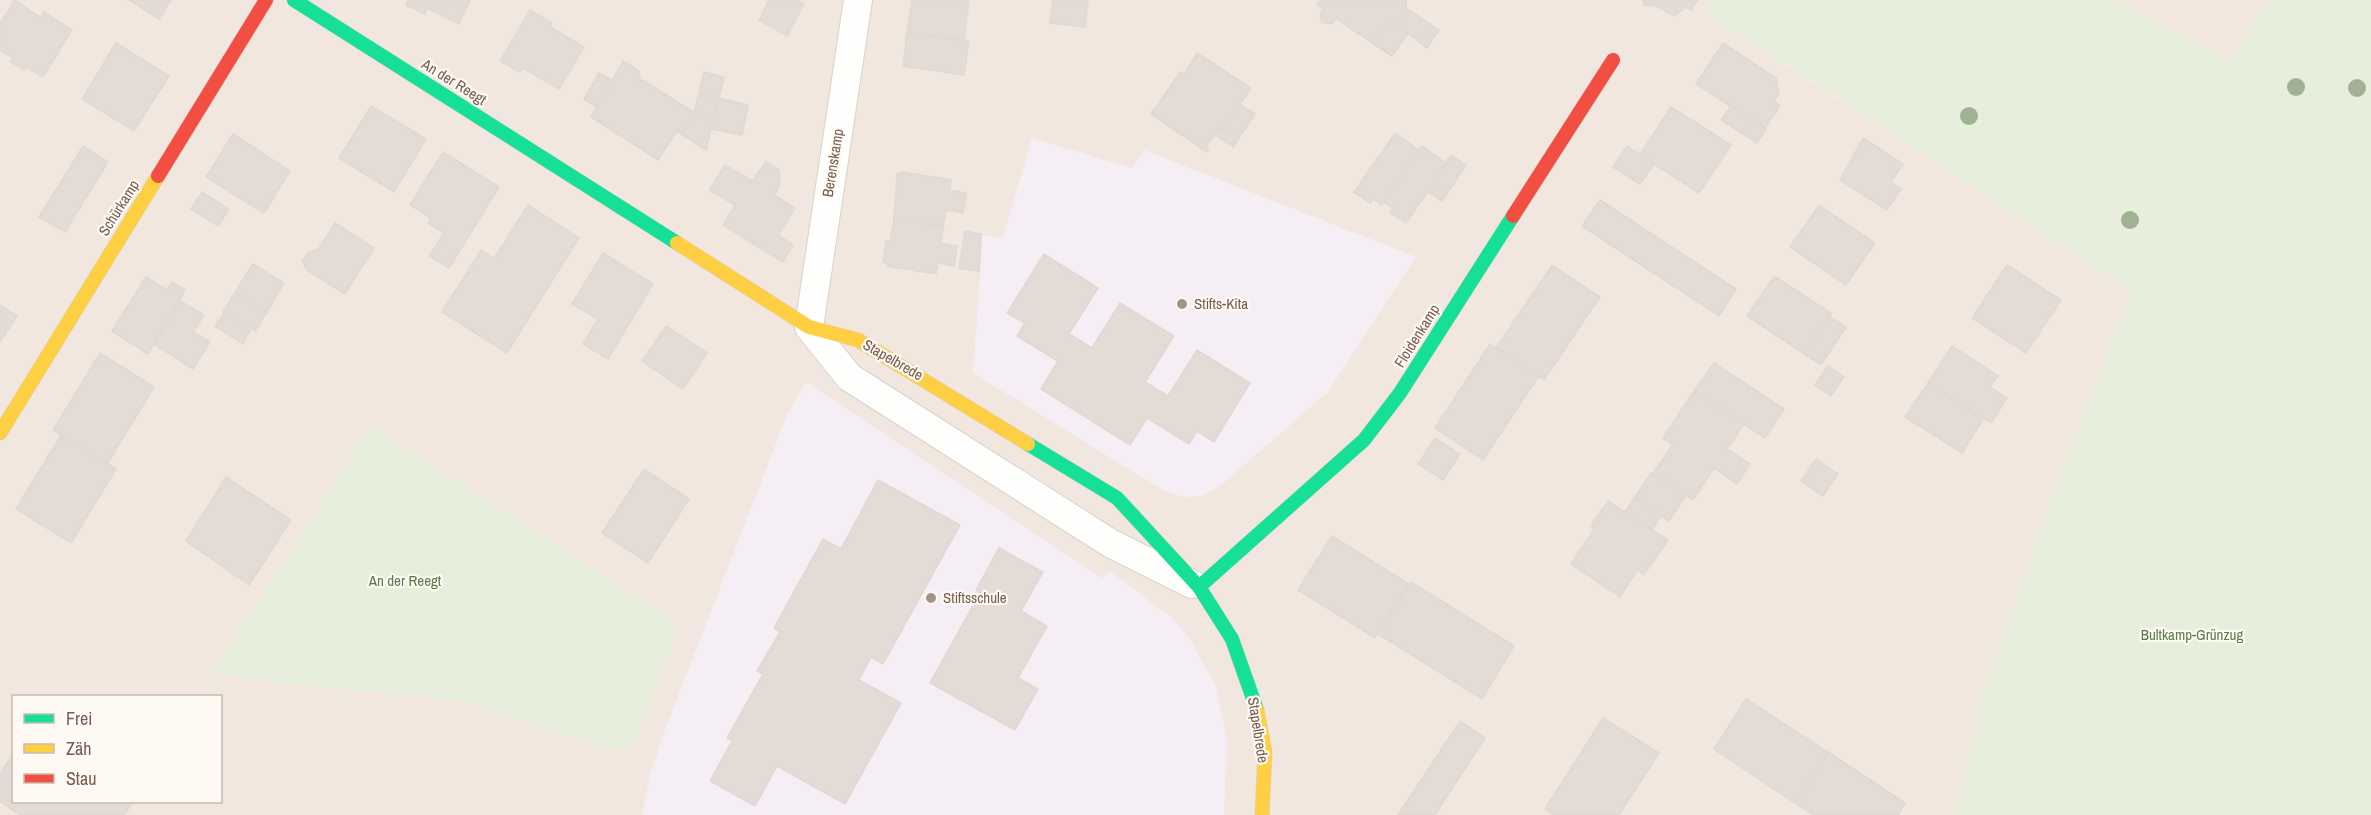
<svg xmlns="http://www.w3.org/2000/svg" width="2371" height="815" font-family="'Archivo Narrow',sans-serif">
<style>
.residential{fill:#f1e7de;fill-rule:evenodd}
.education{fill:#f5eef5}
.green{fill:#e7efdc}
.building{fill:#e3dbd5;stroke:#e1d8d2;stroke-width:1.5}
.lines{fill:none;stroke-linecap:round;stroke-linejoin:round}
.street-casing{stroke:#d8d2cd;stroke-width:30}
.fast-casing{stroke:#d8d2cc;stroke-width:15}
.slow-casing{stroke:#d8d2cc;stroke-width:15}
.jam-casing{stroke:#d8d2cc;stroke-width:15}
.street{stroke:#fefefd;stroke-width:28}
.fast{stroke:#16e098;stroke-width:14}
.slow{stroke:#ffcf43;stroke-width:14}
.jam{stroke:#f24e42;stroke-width:14}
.tree{fill:#a1b294}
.poi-dot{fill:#a49287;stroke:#fefaf3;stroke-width:2}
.labels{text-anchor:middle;stroke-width:4.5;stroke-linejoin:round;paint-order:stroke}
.street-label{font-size:15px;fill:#775c4f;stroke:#fefaf3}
.poi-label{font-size:15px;fill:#775c4f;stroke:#fefaf3;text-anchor:start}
.park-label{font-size:15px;fill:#5a7c48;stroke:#fefaf3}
</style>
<rect width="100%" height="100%" fill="#f8f5f0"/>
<g class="residential">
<path d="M0,0H1712L1705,12L2131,290L2051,498L1982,697L1953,815H0ZM14,696H220V802H14Z"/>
<polygon points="2114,0 2267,0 2232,60"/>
</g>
<g class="education">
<polygon points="1032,138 1132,168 1144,150 1416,257 1328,392 1220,486 1202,496 1183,497 1161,489 973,373 983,235 1003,238"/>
<polygon points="806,382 1102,578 1110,571 1172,618 1190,639 1216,687 1227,740 1224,815 642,815 650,776 665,730 787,415"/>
</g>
<g class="green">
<polygon points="1712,0 2114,0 2232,60 2267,0 2371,0 2371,815 1953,815 1982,697 2051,498 2131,290 1704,11"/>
<polygon points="371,426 680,624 635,742 625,748 607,749 460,701 249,680 212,673"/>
</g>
<g class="building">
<polygon points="15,0 41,18 44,12 72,30 43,77 26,67 24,70 11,62 13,58 0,50 0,24"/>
<polygon points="129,0 171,0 159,19"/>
<polygon points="408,0 407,0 470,0 459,24 427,8 425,14 406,5"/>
<polygon points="769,0 796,0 804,4 787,36 759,20"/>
<polygon points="912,0 969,0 964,40 907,33"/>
<polygon points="1053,0 1088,0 1085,27 1050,23"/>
<polygon points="1321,0 1406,0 1406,8 1396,24 1388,25 1375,45 1337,19 1332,24 1322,22 1320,15 1323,8 1317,5"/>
<polygon points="1643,0 1698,0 1691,10 1686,7 1674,16 1657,6 1644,5"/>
<polygon points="1406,8 1439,30 1427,48 1396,24"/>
<polygon points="530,10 552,23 549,26 584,47 559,89 523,68 520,72 500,61"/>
<polygon points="1396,24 1408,33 1392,56 1375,45 1388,25"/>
<polygon points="907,33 969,41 964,75 903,66"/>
<polygon points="116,43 169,76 134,131 82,99"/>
<polygon points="1723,43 1776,78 1779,93 1774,101 1780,106 1765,128 1696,84"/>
<polygon points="1197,53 1251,88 1223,130 1219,127 1206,147 1209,150 1207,152 1151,114 1180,72 1184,74"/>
<polygon points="623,61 639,71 641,83 643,80 695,113 681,134 677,131 658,160 591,117"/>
<polygon points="704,72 724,77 719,98 699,93"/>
<polygon points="599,73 612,80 597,107 584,99"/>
<polygon points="699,93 719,98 712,125 694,113"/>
<polygon points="719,98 748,105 742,135 711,129"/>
<polygon points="1240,104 1255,114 1233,147 1214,134 1219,127 1223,130"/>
<polygon points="371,106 426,139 394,192 339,158"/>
<polygon points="1731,106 1766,129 1757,143 1721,120"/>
<polygon points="1671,107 1731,145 1699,193 1640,155"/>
<polygon points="695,113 712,125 706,150 681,134"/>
<polygon points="1395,133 1419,150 1422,146 1382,205 1373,199 1370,203 1354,192"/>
<polygon points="233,134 290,171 264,213 206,177"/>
<polygon points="1863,138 1903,164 1891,182 1901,189 1887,210 1840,180"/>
<polygon points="83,146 108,162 65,232 39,217"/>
<polygon points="1422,146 1447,164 1406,223 1390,212 1393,208 1384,202"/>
<polygon points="1627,146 1654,164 1640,184 1613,167"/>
<polygon points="443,152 499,187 449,268 429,256 444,233 428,223 431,218 410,205"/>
<polygon points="1451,155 1466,165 1442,201 1428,192"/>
<polygon points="766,162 779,170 780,185 774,195 795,208 778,235 793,245 783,262 723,225 735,205 709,190 725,165 752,181"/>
<polygon points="902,172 951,180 950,190 966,193 963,213 946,210 943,227 894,219 897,174"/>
<polygon points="202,192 229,209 218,226 191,209"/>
<polygon points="1600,200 1736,289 1719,316 1582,226"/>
<polygon points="528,205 579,238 507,353 442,312 481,250 494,259"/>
<polygon points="1819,205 1875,243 1846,285 1790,247"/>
<polygon points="894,219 943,227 941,243 957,246 954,266 938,263 936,274 887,266 887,263 883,262 886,241 890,242"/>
<polygon points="335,223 374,248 345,294 307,270 302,261 309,252 318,250"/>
<polygon points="965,231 981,234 979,271 959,268"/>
<polygon points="603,253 653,284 608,359 583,344 598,319 572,304"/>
<polygon points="1044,254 1098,288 1069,334 1092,348 1120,303 1174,336 1145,382 1168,396 1197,350 1250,383 1214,442 1197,431 1189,444 1147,418 1130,445 1041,389 1058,361 1017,336 1025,323 1007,313"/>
<polygon points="253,264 284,283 267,312 235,292"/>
<polygon points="1552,265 1600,297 1544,380 1496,348"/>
<polygon points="2007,265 2061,300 2026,353 1972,318"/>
<polygon points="1774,276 1831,313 1804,354 1747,316"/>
<polygon points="146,277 167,290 172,282 185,290 148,354 112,331"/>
<polygon points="235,292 267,312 255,331 223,312"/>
<polygon points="180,301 204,315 193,332 210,342 193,369 154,344"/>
<polygon points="0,305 17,316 0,342"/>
<polygon points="224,313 251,329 243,344 215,326"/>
<polygon points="1829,316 1846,327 1821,365 1804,354"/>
<polygon points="666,326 707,353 683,389 642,361"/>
<polygon points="1490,344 1538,377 1483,460 1435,428"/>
<polygon points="1952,346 1998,376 1990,387 2007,398 1991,423 1928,383"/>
<polygon points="100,353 154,387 107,464 53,430"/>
<polygon points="1714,363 1784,409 1765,438 1694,391"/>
<polygon points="1828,366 1844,377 1831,396 1815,385"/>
<polygon points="1928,383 1983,419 1962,453 1905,417"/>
<polygon points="1694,391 1744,424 1727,449 1750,464 1737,484 1714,468 1693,500 1653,473 1673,444 1663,438"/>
<polygon points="61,435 116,469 71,543 16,509"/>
<polygon points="1435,438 1460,454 1443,480 1418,464"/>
<polygon points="1816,459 1838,474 1823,496 1801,481"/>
<polygon points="644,469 689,499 648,563 602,533"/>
<polygon points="1651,473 1686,495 1669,521 1634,498"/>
<polygon points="226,477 291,520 249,585 186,541"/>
<polygon points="878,480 960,525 883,664 871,657 859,680 901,703 845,804 777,766 755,806 710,781 732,741 727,738 763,674 757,671 780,632 774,628 823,539 841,549"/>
<polygon points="1634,498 1661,516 1652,530 1625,512"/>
<polygon points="1608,501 1668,540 1644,575 1637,570 1620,597 1571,564 1595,528 1591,526"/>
<polygon points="1332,536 1409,584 1375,638 1298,590"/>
<polygon points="999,548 1043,572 1021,611 1047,626 1018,678 1038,689 1015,730 930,683 980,593 976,590"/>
<polygon points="1411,582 1514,646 1482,699 1378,634"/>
<polygon points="1746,699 1828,752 1795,803 1714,749"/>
<polygon points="1603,718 1659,753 1619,815 1554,815 1545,809"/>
<polygon points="1460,721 1485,738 1435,815 1398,815"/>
<polygon points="14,752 14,802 133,802 124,815 20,815 0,801 0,774"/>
<polygon points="1828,752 1905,803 1898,815 1814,815 1795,803"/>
</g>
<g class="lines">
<defs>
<polyline id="street" points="858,0 809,327 849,377 1110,543 1192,584"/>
<g id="fast">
<polyline points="294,0 677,243"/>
<polyline points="1028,444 1117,498 1199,587 1232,639 1257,710"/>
<polyline points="1199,587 1364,440 1400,393 1513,216"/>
</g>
<g id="slow">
<polyline points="677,243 809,327 858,340 1028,444"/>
<polyline points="0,433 158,176"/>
<polyline points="1257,710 1265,752 1262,815"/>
</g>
<g id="jam">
<polyline points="158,176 266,0"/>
<polyline points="1513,216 1613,60"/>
</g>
</defs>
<use href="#street" class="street-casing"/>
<use href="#fast" class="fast-casing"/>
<use href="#slow" class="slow-casing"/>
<use href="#jam" class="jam-casing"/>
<use href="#street" class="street"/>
<use href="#fast" class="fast"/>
<use href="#slow" class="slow"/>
<use href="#jam" class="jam"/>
</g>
<g class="tree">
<circle cx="2296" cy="87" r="9"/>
<circle cx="2357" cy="88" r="9"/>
<circle cx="1969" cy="116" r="9"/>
<circle cx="2130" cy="220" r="9"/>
</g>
<g class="poi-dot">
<circle cx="1182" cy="304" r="6"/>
<circle cx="931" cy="598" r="6"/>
</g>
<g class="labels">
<g class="street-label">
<text transform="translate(454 82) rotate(32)" y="5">An der Reegt</text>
<text transform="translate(833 163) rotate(-81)" y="5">Berenskamp</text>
<text transform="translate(119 208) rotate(-58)" y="5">Schürkamp</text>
<text transform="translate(1417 336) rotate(-58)" y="5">Floidenkamp</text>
<text transform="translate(893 360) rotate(30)" y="5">Stapelbrede</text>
<text transform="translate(1258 730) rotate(81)" y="5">Stapelbrede</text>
</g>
<g class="poi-label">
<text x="1194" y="309">Stifts-Kita</text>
<text x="943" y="603">Stiftsschule</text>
</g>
<g class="park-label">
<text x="405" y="586">An der Reegt</text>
<text x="2192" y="640">Bultkamp-Grünzug</text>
</g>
</g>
<rect x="12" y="695" width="210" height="108" fill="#fefaf3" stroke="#c8bbb1" stroke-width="1.5"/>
<rect x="24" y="714" width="30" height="9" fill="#16e098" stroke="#c8bbb1" stroke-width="1.5"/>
<text x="66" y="725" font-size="18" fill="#775c4f">Frei</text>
<rect x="24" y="744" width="30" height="9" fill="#ffcf43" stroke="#c8bbb1" stroke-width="1.5"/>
<text x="66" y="755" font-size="18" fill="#775c4f">Zäh</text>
<rect x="24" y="774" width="30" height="9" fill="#f24e42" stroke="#c8bbb1" stroke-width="1.5"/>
<text x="66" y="785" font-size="18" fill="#775c4f">Stau</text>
</svg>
